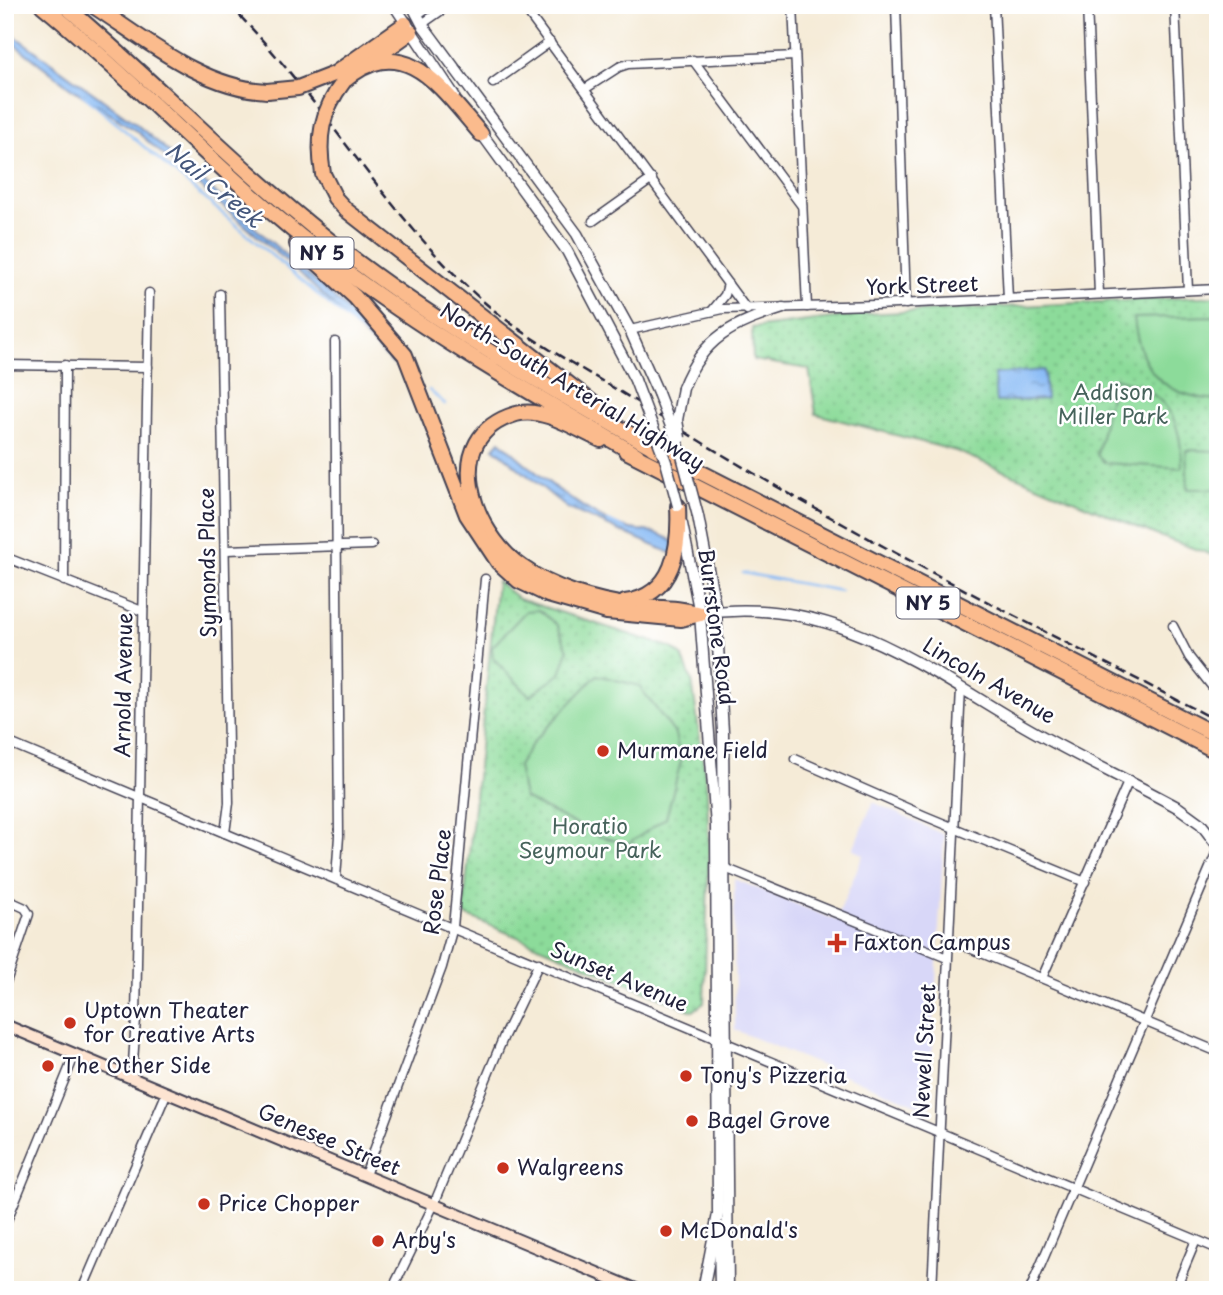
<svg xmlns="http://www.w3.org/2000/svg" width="1223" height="1295" font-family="'Playpen Sans',sans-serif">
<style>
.built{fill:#d8d7f8}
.grass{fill:url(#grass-dots);stroke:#577e6a;stroke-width:2}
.pitch{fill:#8cdb9a;stroke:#577e6a;stroke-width:2}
.water{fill:url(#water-ripples);stroke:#546e98;stroke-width:2}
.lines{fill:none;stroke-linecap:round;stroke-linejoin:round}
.stream{stroke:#87baf5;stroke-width:2.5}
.minor-casing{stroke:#424052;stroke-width:11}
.tertiary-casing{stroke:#424052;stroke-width:13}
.secondary-casing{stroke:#424052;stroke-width:14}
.trunk-casing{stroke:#424052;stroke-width:18}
.motorway-casing{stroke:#424052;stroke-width:18}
.minor{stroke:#fff;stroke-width:8}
.tertiary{stroke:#fff;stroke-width:10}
.secondary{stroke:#fde4d1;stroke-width:10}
.trunk{stroke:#fbbb8d;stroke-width:14}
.motorway{stroke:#fbbb8d;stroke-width:14}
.rail{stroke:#22223b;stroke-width:2.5;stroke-dasharray:10 5;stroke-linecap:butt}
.tertiary-bridge-casing{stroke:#424052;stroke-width:13;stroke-linecap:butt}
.trunk-bridge-casing{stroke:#424052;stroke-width:18;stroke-linecap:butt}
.motorway-bridge-casing{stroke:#424052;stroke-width:18;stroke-linecap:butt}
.tertiary-bridge{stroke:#fff;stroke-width:10}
.trunk-bridge{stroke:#fbbb8d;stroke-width:14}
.motorway-bridge{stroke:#fbbb8d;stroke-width:14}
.poi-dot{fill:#c8321e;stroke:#fff;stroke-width:2.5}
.labels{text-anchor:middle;stroke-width:5;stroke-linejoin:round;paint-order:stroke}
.shield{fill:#fff;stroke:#646476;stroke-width:2}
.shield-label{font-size:19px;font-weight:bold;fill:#22223b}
.street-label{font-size:21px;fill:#22223b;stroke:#fff}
.park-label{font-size:21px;fill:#47635c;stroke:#fff}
.poi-label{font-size:21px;fill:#22223b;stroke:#fff;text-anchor:start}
.water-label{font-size:23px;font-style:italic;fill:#45577c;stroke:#fff}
</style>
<defs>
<pattern id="grass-dots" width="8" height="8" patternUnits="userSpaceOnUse" patternTransform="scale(1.75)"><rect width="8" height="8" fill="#8cdb9a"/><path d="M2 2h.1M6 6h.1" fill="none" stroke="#78bc86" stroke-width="1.8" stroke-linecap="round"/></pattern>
<pattern id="water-ripples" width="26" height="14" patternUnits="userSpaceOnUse" patternTransform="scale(1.75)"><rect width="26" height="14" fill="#87baf5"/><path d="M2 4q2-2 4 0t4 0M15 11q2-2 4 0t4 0" fill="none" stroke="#6e97c8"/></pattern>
</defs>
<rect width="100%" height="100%" fill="#fff"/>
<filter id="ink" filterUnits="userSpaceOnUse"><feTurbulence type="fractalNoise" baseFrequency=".0143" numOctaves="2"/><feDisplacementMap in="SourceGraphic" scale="14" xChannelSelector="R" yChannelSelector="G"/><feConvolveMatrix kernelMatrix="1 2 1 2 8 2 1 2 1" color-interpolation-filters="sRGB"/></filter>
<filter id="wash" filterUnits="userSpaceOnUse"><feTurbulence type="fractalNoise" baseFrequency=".00686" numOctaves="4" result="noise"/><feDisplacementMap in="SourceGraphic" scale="28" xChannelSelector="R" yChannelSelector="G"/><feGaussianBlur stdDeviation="1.57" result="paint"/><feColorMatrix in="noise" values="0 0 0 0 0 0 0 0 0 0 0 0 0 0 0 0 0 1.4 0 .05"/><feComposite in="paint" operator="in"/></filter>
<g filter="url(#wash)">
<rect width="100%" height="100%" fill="#f5ebd7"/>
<polygon class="built" points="873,802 944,835 929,1110 735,1030 734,879 836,920 863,855 853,849"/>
<g class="grass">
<polygon points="1218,296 1218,557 1156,535 956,451 816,414 809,369 753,360 752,328 865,314"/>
<polygon points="497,581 519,599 672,648 682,656 692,681 707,790 709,850 704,1003 693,1011 463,914"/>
</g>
<g class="pitch">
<path d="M1214,316L1218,320V400C1163,396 1140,372 1134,318Z"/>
<path d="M1114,378C1166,391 1182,417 1182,468L1105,463L1097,455Z"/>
<polygon points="1186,450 1218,451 1218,489 1188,489"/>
<polygon points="539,610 557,625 568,650 560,674 530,696 493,658 492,647 526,611"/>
<polygon points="597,675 639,686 675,734 681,761 666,818 628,844 599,836 524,798 518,766 534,741"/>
</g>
<g class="water">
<polygon points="5,29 136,124 182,163 341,304 389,353 394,365 300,273 136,131 71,88 5,37"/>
<polygon points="1044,370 1046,399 996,402 994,374"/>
<path d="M500,441C536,473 570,503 614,524C635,534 657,527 674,543L673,554L567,508L494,448Z"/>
</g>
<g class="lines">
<g class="stream">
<polyline points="82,94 363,333"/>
<polyline points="387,352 399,363"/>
<polyline points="429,390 445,404"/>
<polyline points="608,521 627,530"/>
<polyline points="743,573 841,591"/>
</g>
</g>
</g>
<g filter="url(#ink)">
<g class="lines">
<defs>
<g id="minor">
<polyline points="522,5 747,310"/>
<polyline points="793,5 807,307"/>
<polyline points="896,5 906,304"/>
<polyline points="994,5 1008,299"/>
<polyline points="1087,5 1099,294"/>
<polyline points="1175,5 1188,290"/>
<polyline points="417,15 431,5"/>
<polyline points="422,24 449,5"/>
<polyline points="693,60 802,206"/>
<polyline points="493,83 550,42"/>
<polyline points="585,89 619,67 628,64 795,56"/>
<polyline points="593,221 652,179"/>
<polyline points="220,294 229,803 225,833"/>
<polyline points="712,311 725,295 728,284"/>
<polyline points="630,330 723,309 876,305 1218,289"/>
<polyline points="335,342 339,836 336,878"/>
<polyline points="5,365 148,367"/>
<polyline points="226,550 372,545"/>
<polyline points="5,557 142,611"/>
<polyline points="64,581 65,365"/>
<polyline points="1173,626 1189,657 1218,694"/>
<polyline points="5,741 1218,1249"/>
<polyline points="795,759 925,816 1085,882"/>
<polyline points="720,866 947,958"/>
<polyline points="5,899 25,908 29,914 5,985"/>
<polyline points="948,939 1218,1052"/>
<polyline points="1042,978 1129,780"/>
<polyline points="132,1077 136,1019 149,293"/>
<polyline points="365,1175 442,967 453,927 485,579"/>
<polyline points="5,1225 75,1054"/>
<polyline points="82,1290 167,1092"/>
<polyline points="392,1290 434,1204 504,1036 539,963"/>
<polyline points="932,1290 961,688"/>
<polyline points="1030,1290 1218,849"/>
<polyline points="1175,1290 1196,1240"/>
</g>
<g id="tertiary">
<polyline points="394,5 454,95"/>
<polyline points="412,5 422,24 577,234 630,330 658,393"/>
<polyline points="479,130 567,251 635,380"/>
<path d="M683,388C703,337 733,324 783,308"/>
<polyline points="698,516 716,611 723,732 728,1290"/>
<polyline points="682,524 700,614 716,826 718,1214 703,1290"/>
<path d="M700,614C827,593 920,665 1024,726C1074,755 1128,780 1179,808L1201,824L1218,846"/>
<polyline points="719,1232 720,1290"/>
</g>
<polyline id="secondary" points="5,1025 638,1290"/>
<g id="trunk">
<polyline points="369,62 411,32"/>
<path d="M344,81C405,28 443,91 481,134"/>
<polyline points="323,174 335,198 346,210 611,417"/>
<path d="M601,440C578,430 542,406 516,414C437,437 473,534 522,567C552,589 595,601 632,606C655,609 677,606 700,614"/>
<polyline points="653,448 1218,736"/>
<polyline points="626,451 1218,752"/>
<path d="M625,602C675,595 680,547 678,506"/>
</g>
<g id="motorway">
<path d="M42,5C145,89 234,189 341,268C434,338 537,396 637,455"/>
<path d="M64,5C154,81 236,167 329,240C429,320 543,384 654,448"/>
<path d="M92,5C145,39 202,88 267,91"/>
<polyline points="334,74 405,24"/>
<polyline points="297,244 355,297 405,355 467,515 498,562 519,581 548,595 607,612 681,619 700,614"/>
</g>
</defs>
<use href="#minor" class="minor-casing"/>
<use href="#tertiary" class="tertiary-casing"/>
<use href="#secondary" class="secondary-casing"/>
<use href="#trunk" class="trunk-casing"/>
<use href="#motorway" class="motorway-casing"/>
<use href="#minor" class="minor"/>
<use href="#tertiary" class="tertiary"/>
<use href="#secondary" class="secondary"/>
<use href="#trunk" class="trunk"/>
<use href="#motorway" class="motorway"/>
<path class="rail" d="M229,5C322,97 386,216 484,302C533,344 591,373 645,407C829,524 1025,621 1218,721"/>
<defs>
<g id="tertiary-bridge">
<polyline points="635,380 666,462 678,506"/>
<polyline points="658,393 681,452 698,516"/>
<polyline points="680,438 677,420 683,388"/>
</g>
<path id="trunk-bridge" d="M323,174C317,138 321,111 344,81"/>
<polyline id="motorway-bridge" points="267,91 298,88 334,74"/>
</defs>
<use href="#tertiary-bridge" class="tertiary-bridge-casing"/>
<use href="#trunk-bridge" class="trunk-bridge-casing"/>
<use href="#motorway-bridge" class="motorway-bridge-casing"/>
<use href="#tertiary-bridge" class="tertiary-bridge"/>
<use href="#trunk-bridge" class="trunk-bridge"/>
<use href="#motorway-bridge" class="motorway-bridge"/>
</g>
</g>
<g class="poi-dot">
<circle cx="603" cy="751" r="7"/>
<path d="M833.5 932.5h7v7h7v7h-7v7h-7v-7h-7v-7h7z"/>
<circle cx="70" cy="1023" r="7"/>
<circle cx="48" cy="1066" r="7"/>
<circle cx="686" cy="1076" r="7"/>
<circle cx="692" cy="1121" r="7"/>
<circle cx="503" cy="1168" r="7"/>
<circle cx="204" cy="1204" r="7"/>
<circle cx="666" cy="1231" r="7"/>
<circle cx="378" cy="1241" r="7"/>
</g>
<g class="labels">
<g class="shield">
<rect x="290.5" y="237.5" width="63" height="31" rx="5"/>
<rect x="896.5" y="587.5" width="63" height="31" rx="5"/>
</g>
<g class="shield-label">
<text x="322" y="260">NY 5</text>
<text x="928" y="610">NY 5</text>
</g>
<g class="street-label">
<text transform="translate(922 286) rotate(-2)" y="7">York Street</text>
<text transform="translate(572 387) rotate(31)" y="7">North-South Arterial Highway</text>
<text transform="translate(208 563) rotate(-91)" y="7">Symonds Place</text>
<text transform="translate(716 627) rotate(82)" y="7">Burrstone Road</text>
<text transform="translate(989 681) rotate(30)" y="7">Lincoln Avenue</text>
<text transform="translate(124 685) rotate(-89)" y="7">Arnold Avenue</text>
<text transform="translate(438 882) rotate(-83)" y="7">Rose Place</text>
<text transform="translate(619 977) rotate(23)" y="7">Sunset Avenue</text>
<text transform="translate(925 1051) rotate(-87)" y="7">Newell Street</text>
<text transform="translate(329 1140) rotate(23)" y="7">Genesee Street</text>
</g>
<g class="park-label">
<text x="1113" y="400">Addison<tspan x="1113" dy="24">Miller Park</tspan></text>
<text x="590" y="834">Horatio<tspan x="590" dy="24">Seymour Park</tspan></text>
</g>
<g class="poi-label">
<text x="617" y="758">Murmane Field</text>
<text x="853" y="950">Faxton Campus</text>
<text x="84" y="1018">Uptown Theater<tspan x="84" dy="24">for Creative Arts</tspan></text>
<text x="62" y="1073">The Other Side</text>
<text x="700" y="1083">Tony's Pizzeria</text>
<text x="706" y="1128">Bagel Grove</text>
<text x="517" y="1175">Walgreens</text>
<text x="218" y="1211">Price Chopper</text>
<text x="680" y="1238">McDonald's</text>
<text x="392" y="1248">Arby's</text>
</g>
<g class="water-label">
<text transform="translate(214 185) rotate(40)" y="8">Nail Creek</text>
</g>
</g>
<rect width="1223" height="1295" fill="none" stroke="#fff" stroke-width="28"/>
</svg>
